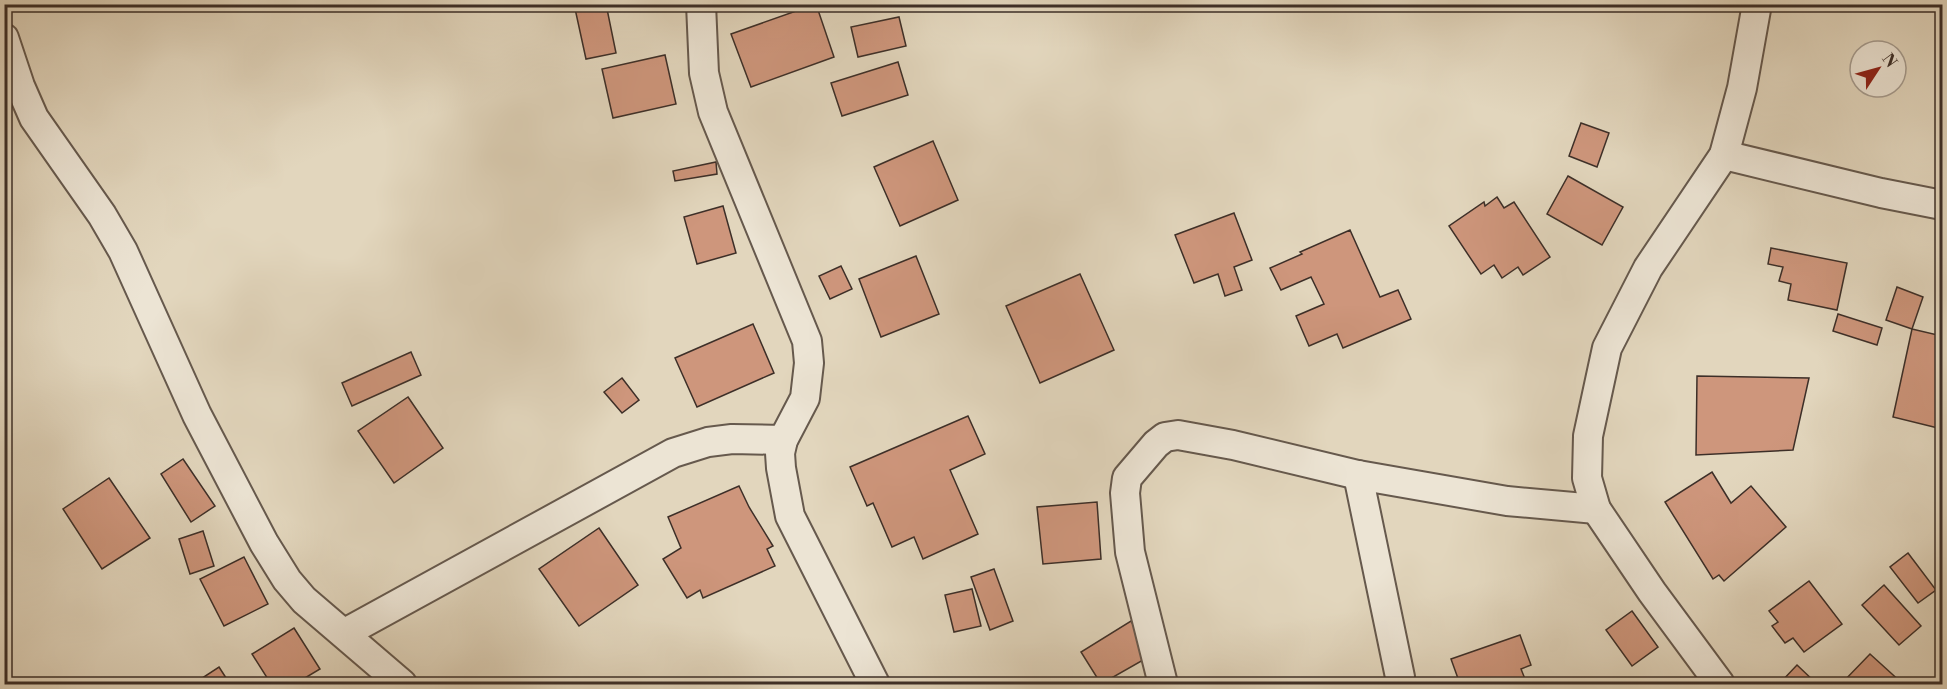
<svg xmlns="http://www.w3.org/2000/svg" width="1947" height="689" font-family="'Libre Bodoni',serif">
<style>
.building{fill:#ce967c;stroke:#3d2f28;stroke-width:1.5}
.lines{fill:none;stroke-linecap:round;stroke-linejoin:round}
.street-casing{stroke:#66594d;stroke-width:32}
.street{stroke:#ece4d4;stroke-width:28}
</style>
<rect width="100%" height="100%" fill="#e2d6bd"/>
<filter id="stains"><feTurbulence type="fractalNoise" baseFrequency=".00333" numOctaves="4"/><feColorMatrix values="0 0 0 0 .2 0 0 0 0 .09 0 0 0 0 .02 0 0 0 .5 -.17"/></filter>
<radialGradient id="worn" r=".72"><stop offset=".6" stop-color="#630" stop-opacity="0"/><stop offset="1" stop-color="#630" stop-opacity=".3"/></radialGradient>
<g class="building">
<polygon points="574,4 606,4 616,53 586,59"/>
<polygon points="816,4 834,57 751,87 731,34"/>
<polygon points="899,17 906,46 858,57 851,27"/>
<polygon points="665,55 676,104 613,118 602,69"/>
<polygon points="898,62 908,95 842,116 831,83"/>
<polygon points="1581,123 1609,133 1597,167 1569,156"/>
<polygon points="933,141 958,200 900,226 874,167"/>
<polygon points="716,162 717,174 675,181 673,171"/>
<polygon points="1568,176 1623,207 1602,245 1547,214"/>
<polygon points="1497,197 1504,208 1514,202 1550,257 1523,275 1518,267 1502,278 1494,265 1481,274 1449,226 1484,202 1485,206"/>
<polygon points="723,206 736,253 697,264 684,217"/>
<polygon points="1234,213 1252,260 1234,267 1242,290 1225,296 1218,274 1194,283 1175,235"/>
<polygon points="1350,230 1380,297 1398,290 1411,319 1343,348 1337,334 1309,346 1296,316 1324,304 1311,277 1281,290 1270,268 1302,254 1300,252"/>
<polygon points="1771,248 1847,263 1837,310 1788,300 1791,284 1779,281 1783,267 1768,264"/>
<polygon points="916,256 939,314 881,337 859,279"/>
<polygon points="841,266 852,289 830,299 819,276"/>
<polygon points="1080,274 1114,350 1040,383 1006,306"/>
<polygon points="1897,287 1923,297 1912,329 1886,320"/>
<polygon points="1838,314 1882,328 1877,345 1833,331"/>
<polygon points="753,324 774,373 697,407 675,358"/>
<polygon points="1912,329 1942,336 1942,429 1893,417"/>
<polygon points="411,352 421,375 352,406 342,383"/>
<polygon points="1697,376 1809,378 1793,450 1696,455"/>
<polygon points="622,378 639,400 622,413 604,392"/>
<polygon points="408,397 443,448 394,483 358,431"/>
<polygon points="968,416 985,454 950,470 978,534 923,559 914,537 892,547 873,503 867,506 850,467"/>
<polygon points="183,459 215,506 191,522 161,474"/>
<polygon points="1712,472 1731,503 1751,486 1786,527 1724,581 1719,575 1713,579 1665,502"/>
<polygon points="109,478 150,538 102,569 63,509"/>
<polygon points="739,486 749,507 773,546 767,549 775,566 703,598 700,590 687,598 663,559 681,548 668,517"/>
<polygon points="1097,502 1101,559 1043,564 1037,507"/>
<polygon points="599,528 638,585 579,626 539,569"/>
<polygon points="203,531 214,566 190,574 179,539"/>
<polygon points="1908,553 1936,590 1918,603 1890,567"/>
<polygon points="244,557 268,604 224,626 200,579"/>
<polygon points="994,569 1013,621 990,630 971,577"/>
<polygon points="1809,581 1842,624 1804,652 1793,638 1785,643 1772,626 1778,622 1769,611"/>
<polygon points="1884,585 1921,626 1899,645 1862,605"/>
<polygon points="972,589 981,626 954,632 945,595"/>
<polygon points="1632,611 1658,647 1632,666 1606,630"/>
<polygon points="1131,621 1152,655 1101,684 1081,652"/>
<polygon points="294,628 320,669 295,684 271,684 252,654"/>
<polygon points="1520,635 1531,665 1521,669 1527,684 1460,684 1451,659"/>
<polygon points="1870,654 1903,684 1841,684"/>
<polygon points="1797,665 1817,684 1779,684"/>
<polygon points="219,667 230,684 193,684"/>
</g>
<g class="lines">
<defs>
<g id="street">
<polyline points="701,4 704,73 713,112 807,341 809,363 805,398 783,440 780,453 781,468 790,516 875,684"/>
<polyline points="4,38 20,86 34,118 102,215 123,251 197,415 264,543 287,580 304,600 402,684"/>
<polyline points="1724,155 1881,193 1942,205"/>
<polyline points="1358,475 1400,677 1399,684"/>
<polyline points="345,633 673,453 708,442 732,439 783,440"/>
<polyline points="1163,684 1130,552 1125,493 1127,478 1156,444 1165,437 1178,435 1233,445 1358,475 1507,501 1596,509"/>
<polyline points="1720,684 1652,592 1596,509 1587,478 1588,436 1607,348 1648,268 1724,155 1742,88 1757,4"/>
</g>
</defs>
<use href="#street" class="street-casing"/>
<use href="#street" class="street"/>
</g>
<rect width="1947" height="689" fill="none" stroke="#e2d6bd" stroke-width="24"/>
<rect x="6" y="6" width="1935" height="677" fill="none" stroke="#3d2f28" stroke-width="3"/>
<rect x="12" y="12" width="1923" height="665" fill="none" stroke="#3d2f28" stroke-width="1.5"/>
<g transform="translate(1878 69) rotate(54)"><circle r="28" fill="#ece4d4" stroke="#a69c8f" stroke-width="1.5"/>
<path d="M0-4.5L10 22L0 15L-10 22Z" fill="#8f2418"/>
<text y="-9" font-size="16" font-weight="bold" text-anchor="middle" fill="#3d2f28">N</text>
</g>
<rect width="100%" height="100%" filter="url(#stains)"/>
<rect width="100%" height="100%" fill="url(#worn)"/>
</svg>
